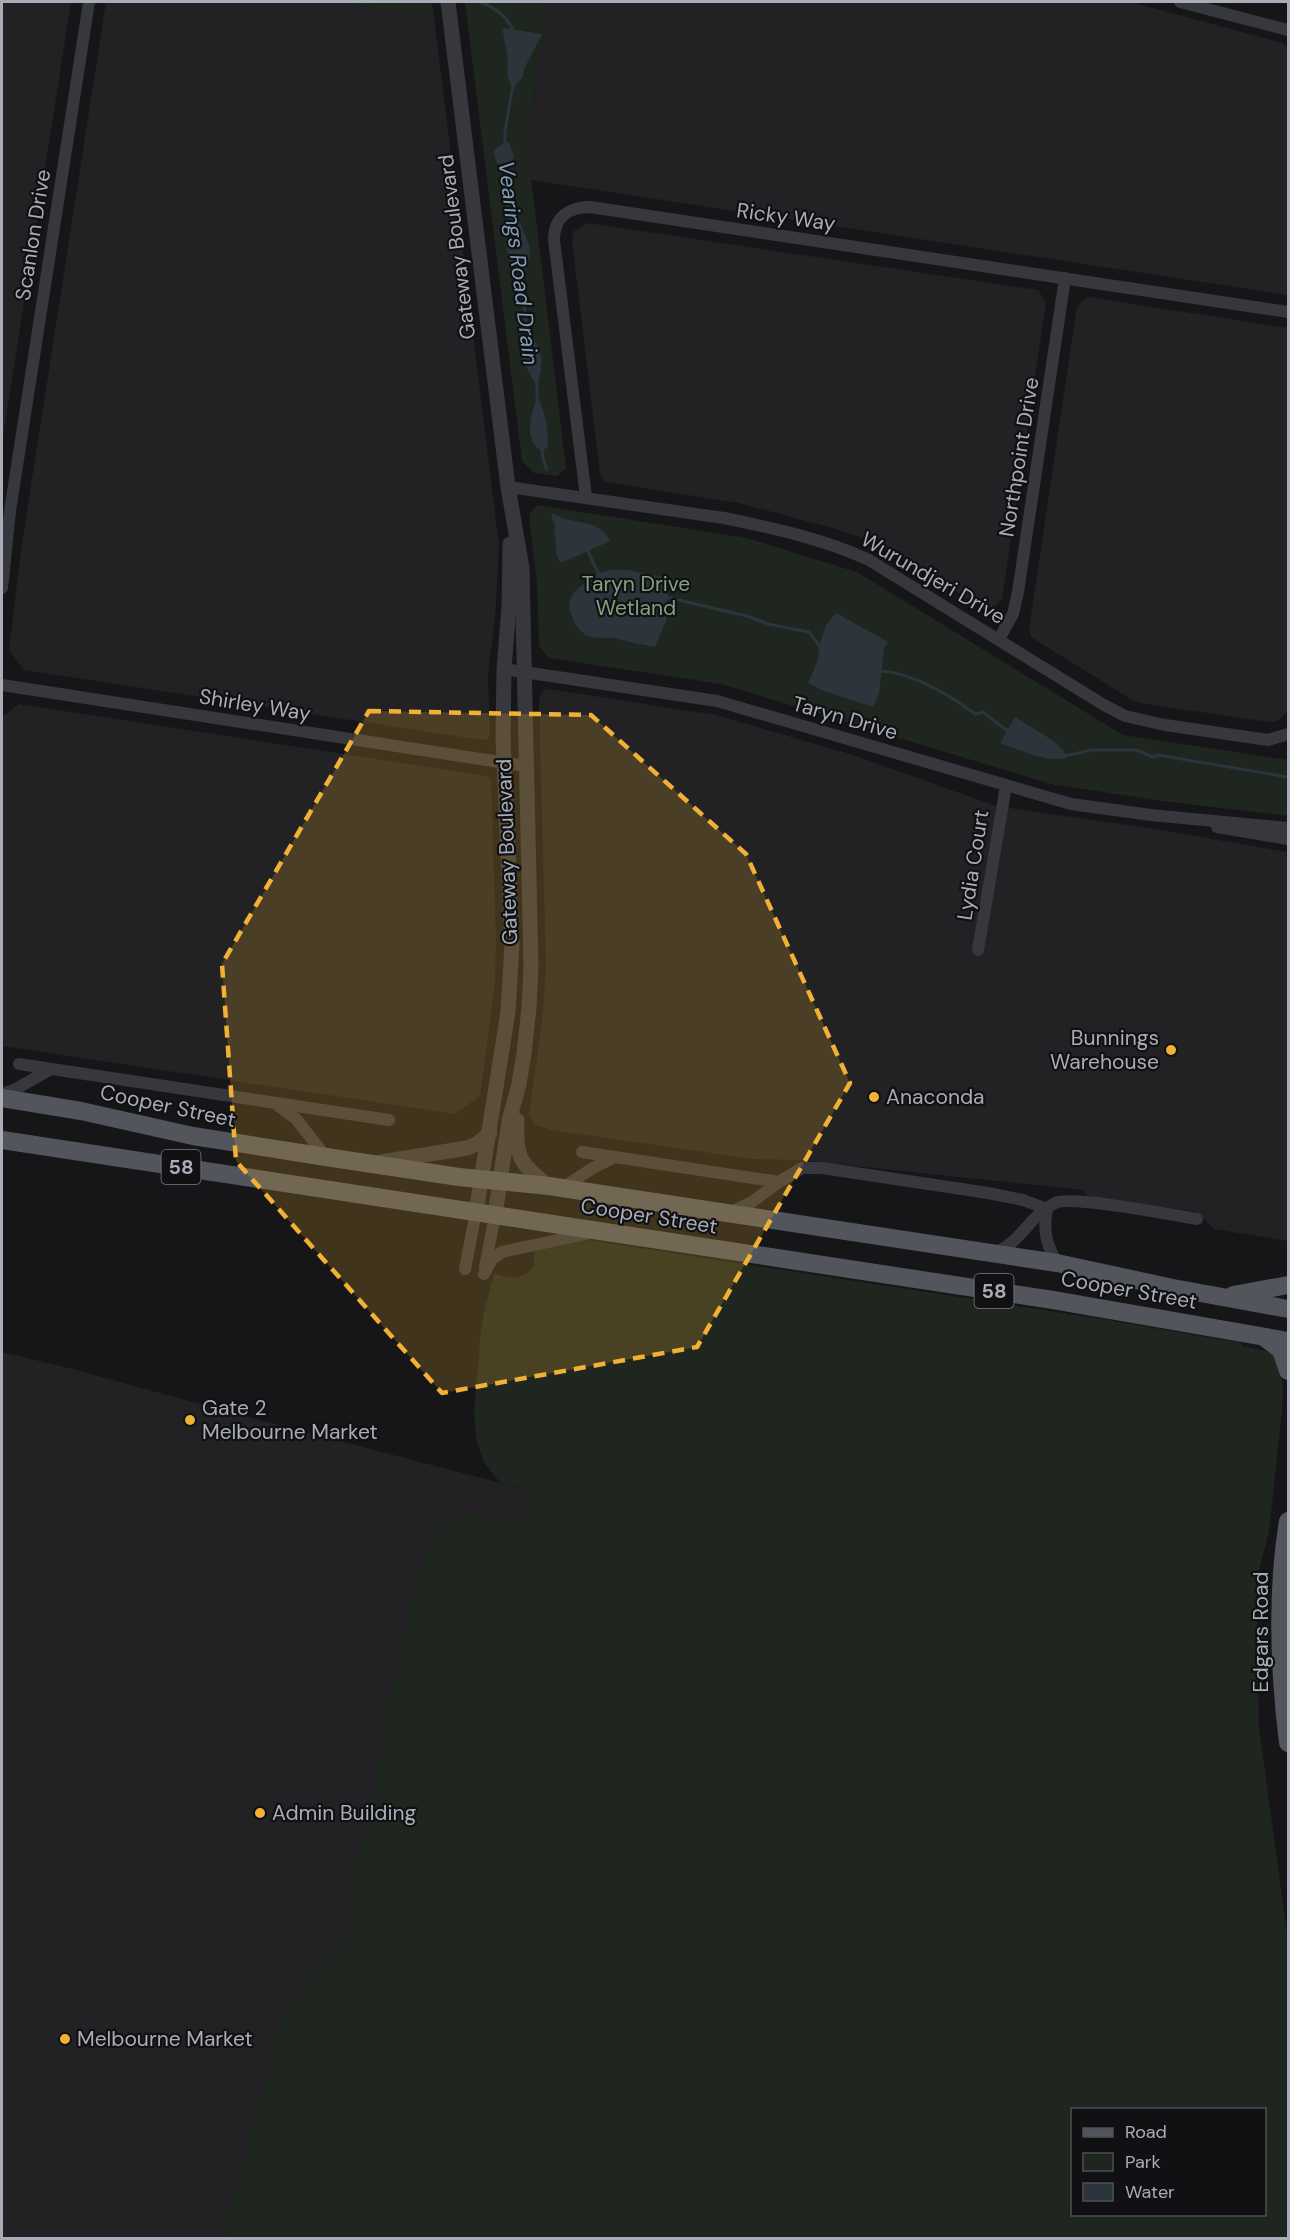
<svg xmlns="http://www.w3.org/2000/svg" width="1290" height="2240" font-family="'DM Sans',sans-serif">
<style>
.built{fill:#222225}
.green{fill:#1e261f;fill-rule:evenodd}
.water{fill:#2c353c}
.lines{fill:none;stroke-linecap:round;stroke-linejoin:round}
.stream{stroke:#2c353c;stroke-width:3}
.minor{stroke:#37383d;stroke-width:12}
.tertiary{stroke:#37383d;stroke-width:15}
.primary{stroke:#53555c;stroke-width:18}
.marked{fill:#f2b134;fill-opacity:0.2;stroke:#f2b134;stroke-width:4.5;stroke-dasharray:12 8;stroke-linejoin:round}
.poi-dot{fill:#f2b134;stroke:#111113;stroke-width:2}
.labels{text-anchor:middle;stroke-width:4.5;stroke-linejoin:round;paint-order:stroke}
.shield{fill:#111113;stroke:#7b7e86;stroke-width:1.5}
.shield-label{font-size:20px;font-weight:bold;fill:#a8adb8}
.street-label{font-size:21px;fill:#a8adb8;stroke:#111113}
.park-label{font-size:21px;fill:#7fa381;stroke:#111113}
.poi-label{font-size:21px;fill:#a8adb8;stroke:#111113;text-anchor:start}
.water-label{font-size:22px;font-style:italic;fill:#7f9bb3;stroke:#111113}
</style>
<rect width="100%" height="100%" fill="#161618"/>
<g class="built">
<polygon points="2,2 71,2 2,443"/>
<polygon points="106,2 335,2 434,17 499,546 495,620 488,674 490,736 487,739 482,740 24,670 9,650 21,550"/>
<polygon points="548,2 1130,2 1279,42 1288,47 1288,295 531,180 527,144"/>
<polygon points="587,223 1038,290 1046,302 1002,599 995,606 984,609 876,543 836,529 738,503 605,482 600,474 572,241 574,231"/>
<polygon points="1088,297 1288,328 1288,711 1277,721 1269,722 1146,704 1132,700 1031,637 1029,629 1077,306"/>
<polygon points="549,689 716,715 850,754 996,806 1142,827 1288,852 1288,1241 1214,1229 1197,1212 1086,1196 1083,1190 799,1160 752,1159 552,1130 535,1125 529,1115 542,1022 546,968 539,699 543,691"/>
<polygon points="19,704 487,776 491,781 496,938 495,984 480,1096 455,1114 2,1046 2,717"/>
<polygon points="2,1352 69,1368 248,1417 527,1490 491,1786 377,2238 2,2238"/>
</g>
<g class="green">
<polygon points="336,2 432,2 434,17"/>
<polygon points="465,2 548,2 527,144 566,468 557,476 534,473 522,461"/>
<polygon points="537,505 747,538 857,572 1123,735 1288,760 1288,816 1162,801 1051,784 721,684 549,658 539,646 537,584 529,515"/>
<path d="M580,1240L595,1241L1090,1317L1242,1343V1346L1272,1352L1279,1357L1283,1388L1282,1409L1269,1532L1256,1581L1259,1727L1288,1941V2238H223L278,2033L289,2010L308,1982L336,1953L351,1933L357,1905L356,1867L359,1849L382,1752L391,1690L405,1637L409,1602L427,1543L448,1521L460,1516L476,1514L523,1520L527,1490L502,1483L497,1479L484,1462L476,1439L474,1414L481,1330L485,1308L494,1274C511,1278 522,1281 534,1266V1249ZM1072,2110H1264V2214H1072Z"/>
</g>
<g class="water">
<path d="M503,28L542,34L524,69L523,76L513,88C504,77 509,66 507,53C505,44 503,37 503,28Z"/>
<path d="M505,142L509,143L514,156L512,162L505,169C497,165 494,159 494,150Z"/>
<path d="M509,213L519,220L529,245L530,260L525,271C504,275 509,243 504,232Z"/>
<path d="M528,330C544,353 544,361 537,387L520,356L524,350Z"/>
<path d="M537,396C545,411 548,428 548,446L542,452C522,437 532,415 537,396Z"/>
<path d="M553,513C572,527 599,516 610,541L561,563L556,554C557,543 553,535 555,524L551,517Z"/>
<path d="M610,570H627L667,578L668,616L655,647C642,645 631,642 619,639C609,636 595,640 586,635C581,632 576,626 574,621C565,603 570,592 586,583C596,576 596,573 610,570Z"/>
<polygon points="836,613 888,642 884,648 879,694 873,707 824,691 808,683 818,660 819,647 826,625"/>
<path d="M1015,717C1030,728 1060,740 1067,757C1051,765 1017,749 1000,743Z"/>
</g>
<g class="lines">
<g class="stream">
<path d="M480,2C495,7 507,17 514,31"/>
<polyline points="505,146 505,131 513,84"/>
<polyline points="505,165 509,215"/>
<polyline points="522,271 525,315 528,333"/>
<polyline points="537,383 537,398"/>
<polyline points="542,449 543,459 547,470"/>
<polyline points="587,549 599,575"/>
<polyline points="666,597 747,616 768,624 809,632 821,648"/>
<path d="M878,671C909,671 950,695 975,714L983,712L1009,732"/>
<polyline points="1065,756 1091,750 1136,750 1153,757 1158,755 1288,777"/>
</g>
<g class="minor">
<polyline points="1180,2 1288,30"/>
<path d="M508,487L724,518C773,528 824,539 869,560L1104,705L1125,716L1165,725L1268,740L1288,734"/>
<path d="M586,497L554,240C554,218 568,207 590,207L1288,312"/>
<polyline points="2,588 10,511 89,2"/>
<polyline points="999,639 1013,614 1018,592 1065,278"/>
<polyline points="504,669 717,701 1071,804 1151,815 1288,828"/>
<polyline points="2,685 525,766"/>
<polyline points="1217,827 1288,839"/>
<polyline points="978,950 1006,786"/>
<polyline points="19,1064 389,1120"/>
<polyline points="2,1094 14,1090 51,1069"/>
<polyline points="280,1107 296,1119 326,1157"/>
<polyline points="582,1152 615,1157"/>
<polyline points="562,1188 593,1168 615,1157 779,1182 802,1168 822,1168 988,1193 1023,1200 1047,1209"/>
<path d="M1047,1209C1043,1231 1046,1244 1057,1263"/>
<polyline points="731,1212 752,1202 779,1182"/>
<path d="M994,1253C1021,1243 1029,1216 1055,1203C1072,1195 1172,1215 1197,1219"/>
<polyline points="485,1267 495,1215"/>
<polyline points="465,1269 476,1212"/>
<polyline points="484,1274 492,1259 502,1252 586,1234"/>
</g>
<g class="tertiary">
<polyline points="448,2 508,487 522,568 531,967 529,1008 524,1053 519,1084 509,1121 495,1215"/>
<path d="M517,1120C515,1156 520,1165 549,1186"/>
<polyline points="381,1162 467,1148 477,1144 490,1133"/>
<polyline points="476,1212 508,1012 512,944 503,737 504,669 509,606 510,544"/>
</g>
<g class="primary">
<polyline points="2,1098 81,1111 193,1136 326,1157 459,1177 549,1186 1057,1263 1173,1288 1288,1309"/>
<polyline points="2,1140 1053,1300 1288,1341"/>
<polyline points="1233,1295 1288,1285"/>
<polyline points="1264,1337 1281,1350 1288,1371"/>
<path d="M1288,1521C1276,1594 1279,1669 1288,1743"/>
</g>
</g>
<path class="marked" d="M369,711L591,715L746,854L850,1083L697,1347L442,1393L236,1161L222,964Z"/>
<g class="poi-dot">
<circle cx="1171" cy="1050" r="6"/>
<circle cx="874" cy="1097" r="6"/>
<circle cx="190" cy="1420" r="6"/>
<circle cx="260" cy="1813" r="6"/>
<circle cx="65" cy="2039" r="6"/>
</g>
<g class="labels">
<g class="shield">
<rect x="161.5" y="1150" width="39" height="34" rx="4.5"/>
<rect x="974.5" y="1274" width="39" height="34" rx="4.5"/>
</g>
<g class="shield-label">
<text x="181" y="1174">58</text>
<text x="994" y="1298">58</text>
</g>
<g class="street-label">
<text transform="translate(786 217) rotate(8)" y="7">Ricky Way</text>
<text transform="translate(33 235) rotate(-81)" y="7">Scanlon Drive</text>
<text transform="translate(457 247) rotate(-97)" y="7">Gateway Boulevard</text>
<text transform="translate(1019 457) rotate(-81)" y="7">Northpoint Drive</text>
<text transform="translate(933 578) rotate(30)" y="7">Wurundjeri Drive</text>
<text transform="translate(255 705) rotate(9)" y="7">Shirley Way</text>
<text transform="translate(845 718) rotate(16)" y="7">Taryn Drive</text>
<text transform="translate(507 852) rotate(-92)" y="7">Gateway Boulevard</text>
<text transform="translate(973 865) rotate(-81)" y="7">Lydia Court</text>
<text transform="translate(168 1106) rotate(12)" y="7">Cooper Street</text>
<text transform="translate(649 1216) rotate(9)" y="7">Cooper Street</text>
<text transform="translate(1129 1290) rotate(10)" y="7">Cooper Street</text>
<text transform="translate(1261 1632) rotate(-90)" y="7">Edgars Road</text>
</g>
<g class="park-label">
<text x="636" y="591">Taryn Drive<tspan x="636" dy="24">Wetland</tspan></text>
</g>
<g class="poi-label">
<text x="1159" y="1045" text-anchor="end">Bunnings<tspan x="1159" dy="24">Warehouse</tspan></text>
<text x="886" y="1104">Anaconda</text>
<text x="202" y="1415">Gate 2<tspan x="202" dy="24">Melbourne Market</tspan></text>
<text x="272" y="1820">Admin Building</text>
<text x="77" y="2046">Melbourne Market</text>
</g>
<g class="water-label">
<text transform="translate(519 263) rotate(83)" y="8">Vearings Road Drain</text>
</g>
</g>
<rect width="1290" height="2240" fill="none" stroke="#a8adb8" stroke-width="6"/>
<rect x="1071" y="2108" width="195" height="108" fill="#111113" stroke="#4d4f55" stroke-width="1.5"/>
<rect x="1083" y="2128" width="30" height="9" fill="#53555c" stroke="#4d4f55" stroke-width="1.5"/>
<text x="1125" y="2138" font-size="18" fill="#a8adb8">Road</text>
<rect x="1083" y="2153" width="30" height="18" fill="#1e261f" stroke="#4d4f55" stroke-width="1.5"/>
<text x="1125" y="2168" font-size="18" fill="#a8adb8">Park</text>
<rect x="1083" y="2183" width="30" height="18" fill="#2c353c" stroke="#4d4f55" stroke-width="1.5"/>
<text x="1125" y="2198" font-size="18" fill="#a8adb8">Water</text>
</svg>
